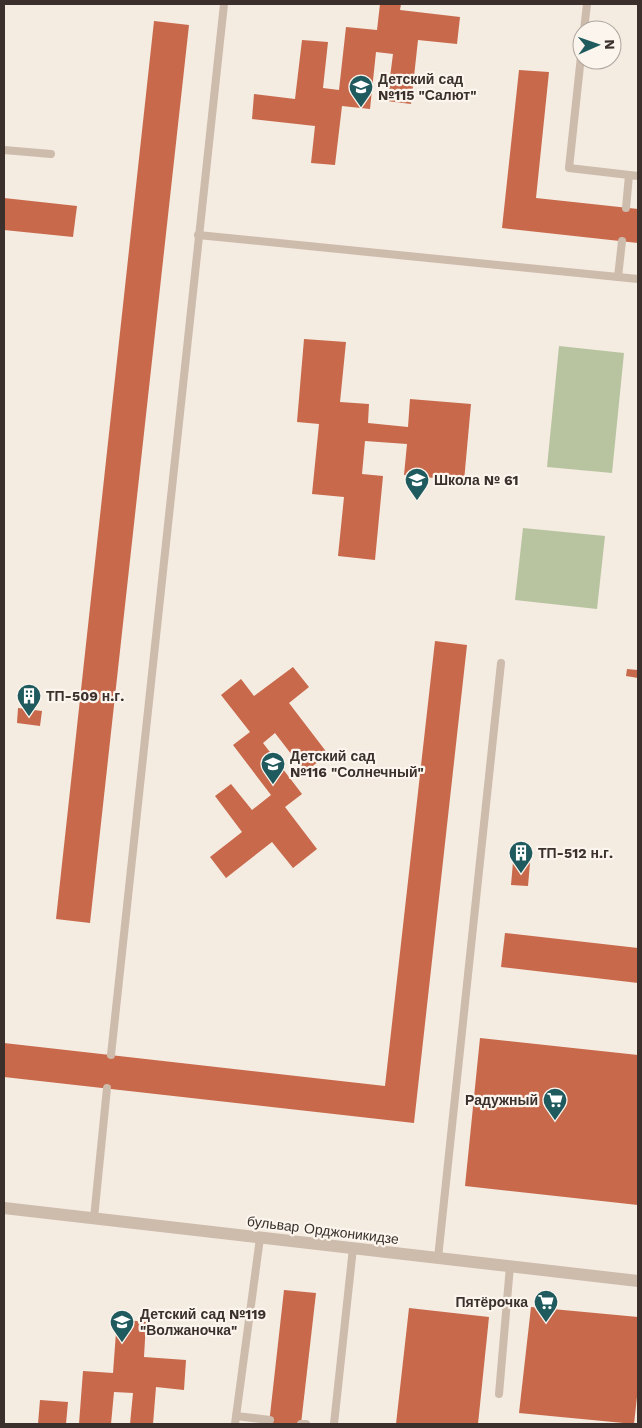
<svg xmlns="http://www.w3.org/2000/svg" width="642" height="1428" font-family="'Work Sans',sans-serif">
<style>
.pitch{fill:#b8c4a0}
.building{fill:#c8694b}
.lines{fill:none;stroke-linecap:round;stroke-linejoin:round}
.service{stroke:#cdbbac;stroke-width:8}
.minor{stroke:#cdbbac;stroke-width:12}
.labels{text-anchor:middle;stroke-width:4.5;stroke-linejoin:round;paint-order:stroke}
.poi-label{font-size:14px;font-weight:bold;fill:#3b302b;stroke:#fbf5ee;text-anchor:start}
.street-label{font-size:14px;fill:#3b302b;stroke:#fbf5ee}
</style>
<rect width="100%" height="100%" fill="#f4ebe1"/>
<g class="pitch">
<polygon points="559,346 624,353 612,473 547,467"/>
<polygon points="523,528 605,536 597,609 515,600"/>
</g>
<g class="building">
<polygon points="380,4 401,4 400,10 460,17 457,44 418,40 411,104 387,101 393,54 376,52 370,109 342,106 335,165 311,163 315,126 252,119 254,94 295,99 302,40 328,42 323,88 339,90 346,27 377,30"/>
<polygon points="154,21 189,25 90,923 56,919"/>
<polygon points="519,70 549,72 536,198 638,209 638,243 502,228"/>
<polygon points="4,198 77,206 73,237 4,230"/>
<polygon points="304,339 346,342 340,402 369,404 368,423 408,427 410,399 471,404 464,481 404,475 407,444 365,441 362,474 383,476 375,560 338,556 344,497 312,494 319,424 297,422"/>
<polygon points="435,641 467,645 414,1123 4,1077 4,1043 385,1086"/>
<polygon points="293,667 309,687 289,703 328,754 305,772 275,733 263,743 302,794 285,807 317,849 293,868 272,842 226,878 210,857 242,832 215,796 231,784 252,810 271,795 233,745 250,732 221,695 241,679 254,696"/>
<polygon points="627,669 638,670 638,678 626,676"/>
<polygon points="18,708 42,711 40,726 17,723"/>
<polygon points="513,862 530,863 528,886 511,885"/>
<polygon points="505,933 638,948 638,983 501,967"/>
<polygon points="480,1038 638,1055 638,1205 465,1186"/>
<polygon points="284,1290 316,1293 301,1424 269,1424"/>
<polygon points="531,1307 638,1317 638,1388 634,1424 519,1413"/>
<polygon points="409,1308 489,1317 478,1424 396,1424"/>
<polygon points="117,1319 146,1322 144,1357 186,1360 184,1390 156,1387 153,1424 130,1424 133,1393 114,1392 111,1424 79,1424 83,1371 113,1373"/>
<polygon points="40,1400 68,1402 66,1424 38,1424"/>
</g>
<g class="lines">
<g class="service">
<polyline points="584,30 587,4"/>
<polyline points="582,47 569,168 638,176"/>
<polyline points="4,150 51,154"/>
<polyline points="626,208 629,175"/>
<polyline points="198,235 638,279"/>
<polyline points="618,277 622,241"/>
<polyline points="111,1055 224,4"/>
<polyline points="94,1218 107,1088"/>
<polyline points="438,1258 501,663"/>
<polyline points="499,1394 510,1266"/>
<polyline points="236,1416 270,1420"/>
<polyline points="235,1424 260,1238"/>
<polyline points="301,1424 306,1424"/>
<polyline points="334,1424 353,1248"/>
</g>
<polyline class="minor" points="4,1208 638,1281"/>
</g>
<defs>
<symbol id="school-pin" viewBox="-11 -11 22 30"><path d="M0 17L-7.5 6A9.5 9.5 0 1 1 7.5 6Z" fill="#1f5a5e" stroke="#fbf5ee"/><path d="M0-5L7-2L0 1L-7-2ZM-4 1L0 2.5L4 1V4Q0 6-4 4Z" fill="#fff"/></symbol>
<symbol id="building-pin" viewBox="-11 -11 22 30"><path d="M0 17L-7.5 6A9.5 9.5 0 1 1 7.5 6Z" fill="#1f5a5e" stroke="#fbf5ee"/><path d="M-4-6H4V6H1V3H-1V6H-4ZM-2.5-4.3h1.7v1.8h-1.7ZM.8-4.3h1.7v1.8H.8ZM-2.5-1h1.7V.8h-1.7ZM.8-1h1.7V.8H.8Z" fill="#fff"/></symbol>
<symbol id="supermarket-pin" viewBox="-11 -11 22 30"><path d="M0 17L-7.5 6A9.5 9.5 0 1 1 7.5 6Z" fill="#1f5a5e" stroke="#fbf5ee"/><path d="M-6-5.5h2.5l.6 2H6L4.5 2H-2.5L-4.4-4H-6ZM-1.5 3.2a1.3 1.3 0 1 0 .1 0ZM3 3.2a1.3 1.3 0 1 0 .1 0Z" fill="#fff"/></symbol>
</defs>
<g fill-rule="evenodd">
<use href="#school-pin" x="347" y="73" width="28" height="38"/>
<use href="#school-pin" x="403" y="466" width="28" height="38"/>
<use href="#building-pin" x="15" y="682" width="28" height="38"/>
<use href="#school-pin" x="259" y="750" width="28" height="38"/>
<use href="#building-pin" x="507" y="839" width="28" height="38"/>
<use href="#supermarket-pin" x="541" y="1086" width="28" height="38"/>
<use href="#supermarket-pin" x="532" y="1288" width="28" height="38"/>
<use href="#school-pin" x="108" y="1308" width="28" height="38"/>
</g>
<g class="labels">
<g class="poi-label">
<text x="378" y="84">Детский сад<tspan x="378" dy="16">№115 "Салют"</tspan></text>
<text x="434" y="485">Школа № 61</text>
<text x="46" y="701">ТП-509 н.г.</text>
<text x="290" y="761">Детский сад<tspan x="290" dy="16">№116 "Солнечный"</tspan></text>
<text x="538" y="858">ТП-512 н.г.</text>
<text x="538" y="1105" text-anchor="end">Радужный</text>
<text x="528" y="1307" text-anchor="end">Пятёрочка</text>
<text x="140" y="1319">Детский сад №119<tspan x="140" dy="16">"Волжаночка"</tspan></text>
</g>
<g class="street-label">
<text transform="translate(323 1230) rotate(7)" y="5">бульвар Орджоникидзе</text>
</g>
</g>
<rect width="642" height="1428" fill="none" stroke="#3b302b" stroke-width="10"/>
<g transform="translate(597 45) rotate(88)"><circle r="24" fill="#fbf5ee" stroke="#aea6a0"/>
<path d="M0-4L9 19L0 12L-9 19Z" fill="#1f5a5e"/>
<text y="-8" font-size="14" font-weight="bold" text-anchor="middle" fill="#3b302b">N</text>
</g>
</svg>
